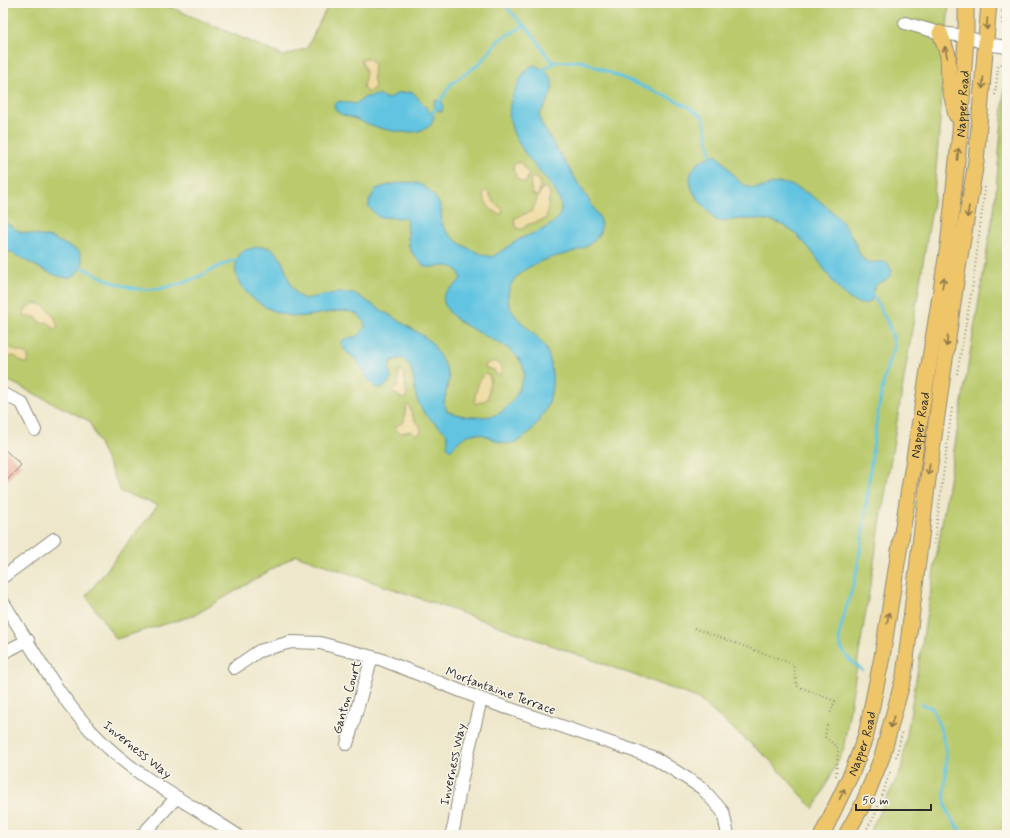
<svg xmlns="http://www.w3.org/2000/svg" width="1010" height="838" font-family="Mynerve,sans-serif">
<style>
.green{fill:#baca6d;stroke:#727a4c}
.sand{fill:#eeda9e;stroke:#8c8264}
.water{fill:#62c4e0;stroke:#467886}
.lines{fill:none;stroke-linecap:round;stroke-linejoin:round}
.stream{stroke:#62c4e0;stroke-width:3}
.building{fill:#ecb5a1}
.minor-casing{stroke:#8c897b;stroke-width:14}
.major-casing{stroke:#8c897b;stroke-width:17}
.path{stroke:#8c897b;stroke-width:2;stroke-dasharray:1 3;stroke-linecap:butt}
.minor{stroke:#fff;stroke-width:12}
.major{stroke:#eec569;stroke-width:15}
.oneway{stroke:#8c784a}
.labels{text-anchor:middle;stroke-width:3;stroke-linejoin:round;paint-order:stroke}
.street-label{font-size:13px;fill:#2b2b2b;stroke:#fbf7ec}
</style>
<rect width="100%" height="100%" fill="#fbf7ec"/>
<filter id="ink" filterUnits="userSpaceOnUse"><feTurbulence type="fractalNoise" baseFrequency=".025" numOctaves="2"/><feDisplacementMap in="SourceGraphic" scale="8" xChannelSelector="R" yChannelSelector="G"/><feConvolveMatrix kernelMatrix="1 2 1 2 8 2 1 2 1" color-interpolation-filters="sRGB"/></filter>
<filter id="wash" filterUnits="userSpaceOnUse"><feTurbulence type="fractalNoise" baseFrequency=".012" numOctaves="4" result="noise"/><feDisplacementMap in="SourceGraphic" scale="16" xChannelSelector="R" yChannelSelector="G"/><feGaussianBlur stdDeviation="0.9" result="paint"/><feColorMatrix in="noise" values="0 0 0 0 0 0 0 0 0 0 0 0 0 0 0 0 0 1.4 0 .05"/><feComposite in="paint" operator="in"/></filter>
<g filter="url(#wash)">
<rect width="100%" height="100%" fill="#eee7cb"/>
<g class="green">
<polygon points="3,3 161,3 284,56 307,48 329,3 949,3 934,196 843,751 814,809 770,760 697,698 496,625 296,555 195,615 116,639 86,596 158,505 121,492 89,421 3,378"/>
<polygon points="1005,81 1007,84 1007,835 868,835 901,770 995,203"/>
</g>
<g class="sand">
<polygon points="365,58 370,59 374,64 373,76 375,87 368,93 363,88 366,72 361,60"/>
<path d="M518,162L521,163L529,174L525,183C518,181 513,174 513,166Z"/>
<path d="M533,177C543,179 539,187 539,194L536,196L532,194L530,180Z"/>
<polygon points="542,188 548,188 550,194 546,219 527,225 522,229 518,229 514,223 515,218 532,211"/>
<path d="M487,190L494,202L503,210L502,214C492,214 484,203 483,193Z"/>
<path d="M35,303C46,304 59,318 57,329L53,328L48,322L40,323L36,317H25L24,313L26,308Z"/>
<path d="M3,342C6,344 8,346 11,348C17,354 31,349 28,363H23L15,356L5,357L3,355Z"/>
<polygon points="495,361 501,366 500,375 497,375 494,370 485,368 486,364"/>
<polygon points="402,370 404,374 407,396 403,399 392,392 398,386 399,371"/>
<path d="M485,373L490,376V378L488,399L475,404C473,399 479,377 485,373Z"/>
<polygon points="406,405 409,406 414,420 420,425 421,432 417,435 411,431 400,433 396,430 396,426 404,422"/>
</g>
<g class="water">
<path d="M534,65C550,71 557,81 549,98C547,104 542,109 539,115L542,125L600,218C607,245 574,252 554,257C541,260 520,270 513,281C495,310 529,325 542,343C554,358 554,384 549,402C544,417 522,449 503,443C491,440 485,432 472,434C462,436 457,444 450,450L447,446L448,438L446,433C438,424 425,417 420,406C411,390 418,369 402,358L391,361L389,369L391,379C376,404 365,371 357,361C352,354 344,353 341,343L344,339C354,336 361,338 365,326C361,301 322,315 306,316C298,317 290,316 282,314C261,308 226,284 238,258C241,253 243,250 249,249C292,235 280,289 304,299L335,293H354L425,337L432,343L446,367L449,378L444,403L447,411C462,417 475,418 492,416C502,414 507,407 513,400C516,396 518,391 520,386C521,382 525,376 524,372C522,340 457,334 445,305C438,289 456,289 461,278C456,259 439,269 425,267L412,253L409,246L407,219L403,218L378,217L369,207V201L376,189C395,183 416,176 431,192C434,196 438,200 440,205C442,211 441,218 442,223C447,240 477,254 492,257C501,252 509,245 518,240C530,233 552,229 559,216C575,183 483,146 517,86C521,78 525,68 534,65Z"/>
<path d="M413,92L434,117L431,125C411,141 374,127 353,118C345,115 335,115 334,105L339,101L355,104L366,97L378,95L388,99L398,93Z"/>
<polygon points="435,100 442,101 443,105 442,112 438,111 434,106"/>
<path d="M716,155C729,164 732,181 749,187C759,191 768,184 778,183C792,182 811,195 822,203C833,211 844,223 851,235C857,243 857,255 866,261C872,264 881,261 887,262L892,271C888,284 877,280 874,288C872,292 872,297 871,301C869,302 865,304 863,304C845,303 828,275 820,263C811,250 799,235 786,227C765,215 740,220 717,221L714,218C708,209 699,202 694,193C683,173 697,159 716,155Z"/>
<path d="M3,221L20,232L52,238L79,251L83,262C80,267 78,274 72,277C59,283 18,254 3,249Z"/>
</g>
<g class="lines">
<g class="stream">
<path d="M504,3C511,14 521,22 530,31C539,40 543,53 553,62L582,61L675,100L689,107L702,116L705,123L712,160"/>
<polyline points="540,72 554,63"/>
<polyline points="432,114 451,84 479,64 500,39 524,26"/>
<path d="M77,265C125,289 145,300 198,277C211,271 226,261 240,259"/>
<path d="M862,670C851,661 841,654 839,639C838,630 852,591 855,578C866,528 868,476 876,425C879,406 882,387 887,368C888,361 893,354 894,348C895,331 879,306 871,292"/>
<path d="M921,704L932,708C939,723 945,738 946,755C948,791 934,807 966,835"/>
</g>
</g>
<g id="blocks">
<polygon class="building" points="3,448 21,465 3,485"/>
</g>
</g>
<g filter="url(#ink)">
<use href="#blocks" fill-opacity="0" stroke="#8c897b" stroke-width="1"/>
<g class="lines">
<defs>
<g id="minor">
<polyline points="905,23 940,33 966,36 986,44 1007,47"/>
<polyline points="3,394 22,403 35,430"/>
<polyline points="3,577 54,539"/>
<path d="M3,602C33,649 60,701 100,740C139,779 192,805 237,835"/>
<polyline points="3,653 28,640"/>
<polyline points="234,668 259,651 291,642 320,643 380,659 481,699 655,758 702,788 723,812 728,835"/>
<polyline points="347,744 372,657"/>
<polyline points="142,835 177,797"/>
<polyline points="451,835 454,826 461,782 481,699"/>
</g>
<g id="major">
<polyline points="940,33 948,55 949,84 956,115"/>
<path id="s1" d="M822,835L853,770L866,735L882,657L948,246L960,132L966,36V3"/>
<polyline points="846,835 863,804 882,757 904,676 928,479 958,268 976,162 989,3"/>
</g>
</defs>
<use href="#minor" class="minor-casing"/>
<use href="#major" class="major-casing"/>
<g class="path">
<polyline points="1002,3 1002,23 1006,36"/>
<polyline points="995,95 998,67 1004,62 1004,58"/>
<polyline points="957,374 973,284 985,187"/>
<polyline points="934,544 952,408"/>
<polyline points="694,628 793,664 797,686 835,701 830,714"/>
<polyline points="827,725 825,737 837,747 838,751 836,776"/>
<polyline points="896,757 903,730"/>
<polyline points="863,835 875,815 890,772"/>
</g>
<use href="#minor" class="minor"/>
<use href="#major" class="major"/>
</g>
<defs><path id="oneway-shaft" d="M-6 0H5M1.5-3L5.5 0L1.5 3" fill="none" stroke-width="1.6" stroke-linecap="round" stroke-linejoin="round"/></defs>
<g class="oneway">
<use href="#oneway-shaft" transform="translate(987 24) rotate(94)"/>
<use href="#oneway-shaft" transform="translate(946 52) rotate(-103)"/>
<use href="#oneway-shaft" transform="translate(983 83) rotate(94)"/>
<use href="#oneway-shaft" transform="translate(958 154) rotate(-85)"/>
<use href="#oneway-shaft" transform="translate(968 212) rotate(99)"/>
<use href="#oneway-shaft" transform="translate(943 283) rotate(-81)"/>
<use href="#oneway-shaft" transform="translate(947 341) rotate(98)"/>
<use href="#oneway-shaft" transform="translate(929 469) rotate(98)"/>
<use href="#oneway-shaft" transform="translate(888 618) rotate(-81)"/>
<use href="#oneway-shaft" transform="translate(892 722) rotate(107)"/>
<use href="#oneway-shaft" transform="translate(842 794) rotate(-64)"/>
</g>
</g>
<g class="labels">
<g class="street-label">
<text dy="5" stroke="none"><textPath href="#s1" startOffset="748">Napper Road</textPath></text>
<text dy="5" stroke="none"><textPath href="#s1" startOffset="424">Napper Road</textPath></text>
<text transform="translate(501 690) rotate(20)" y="5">Morfantaine Terrace</text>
<text transform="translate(346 697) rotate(-74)" y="5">Ganton Court</text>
<text dy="5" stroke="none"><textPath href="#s1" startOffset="100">Napper Road</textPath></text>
<text transform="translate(138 749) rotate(39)" y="5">Inverness Way</text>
<text transform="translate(452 764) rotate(-78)" y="5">Inverness Way</text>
</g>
</g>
<rect width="1010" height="838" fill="none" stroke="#fbf7ec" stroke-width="16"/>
<path d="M856 804v6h75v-6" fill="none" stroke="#2b2b2b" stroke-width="2"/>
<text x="862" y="804" font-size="12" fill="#2b2b2b" stroke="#fbf7ec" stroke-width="3" paint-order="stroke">50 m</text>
</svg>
